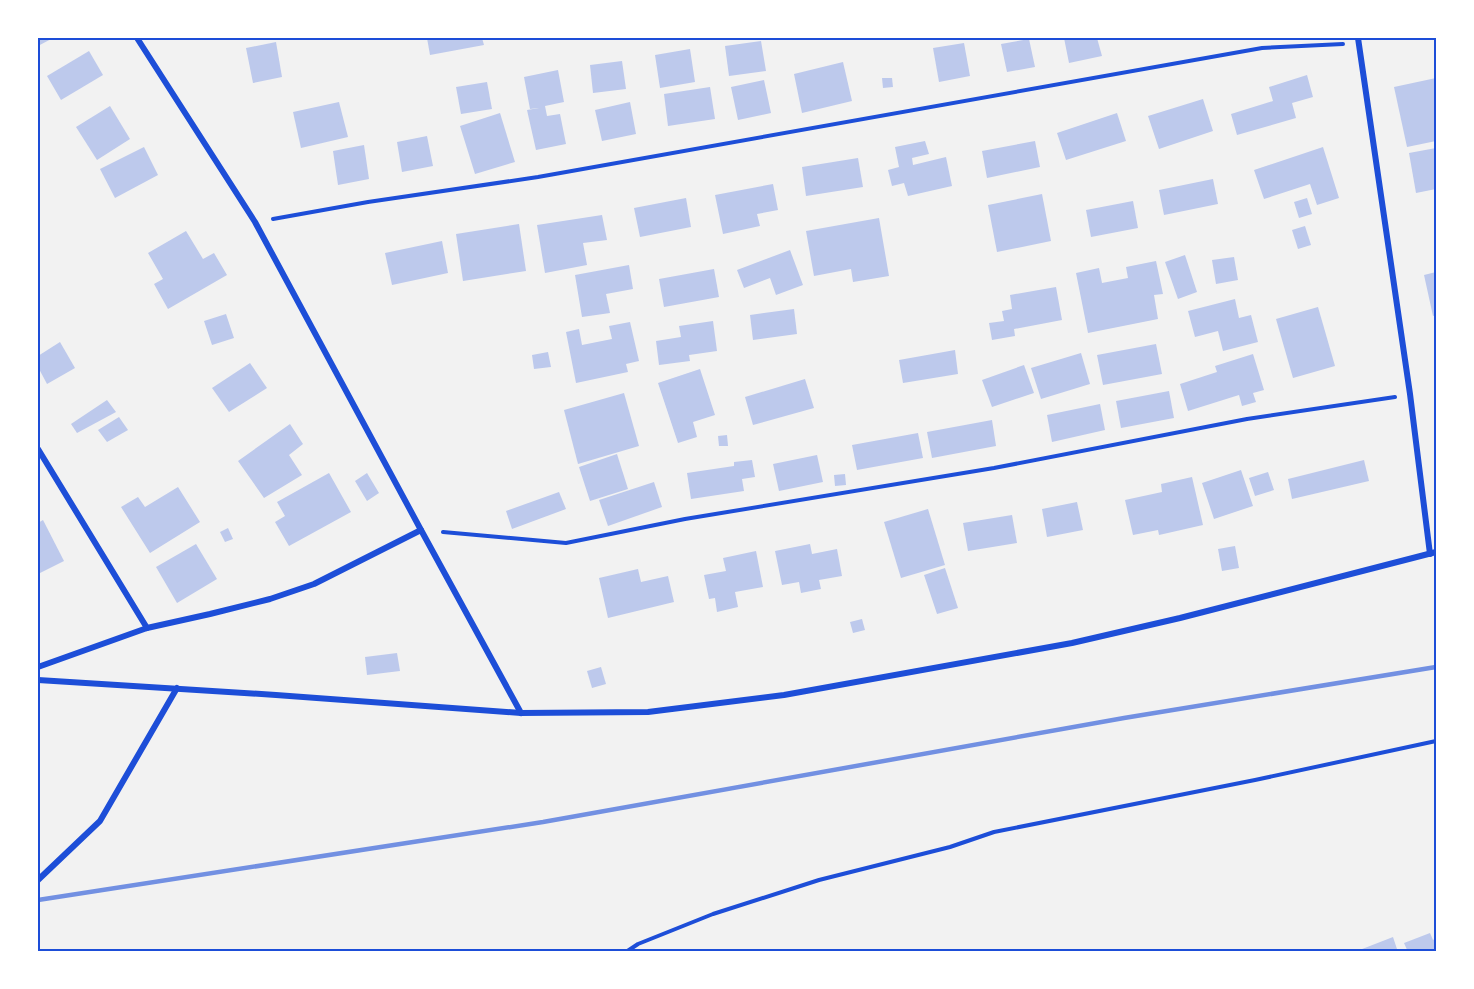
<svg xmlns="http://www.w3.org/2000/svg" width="1474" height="989" font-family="Ubuntu,sans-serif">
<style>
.building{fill:#bdc9ec}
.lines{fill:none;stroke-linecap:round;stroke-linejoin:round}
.path{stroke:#1d4ed8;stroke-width:4}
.minor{stroke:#1d4ed8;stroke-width:6}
.rail{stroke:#7290e2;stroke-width:4.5}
.neatline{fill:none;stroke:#1d4ed8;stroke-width:2}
</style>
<rect width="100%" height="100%" fill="#f2f2f2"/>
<g class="building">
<polygon points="38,38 53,38 38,46"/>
<polygon points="427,38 482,38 484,45 430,55"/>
<polygon points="1064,38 1097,38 1102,56 1069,63"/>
<polygon points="1029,39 1035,67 1007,72 1001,44"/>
<polygon points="761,41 766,71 729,76 725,46"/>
<polygon points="276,42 282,77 253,83 246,48"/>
<polygon points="964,43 970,76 939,82 933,48"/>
<polygon points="690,49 695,82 660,88 655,55"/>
<polygon points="89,51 103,75 61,100 47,76"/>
<polygon points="622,61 626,89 593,93 590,65"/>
<polygon points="843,62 852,101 802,113 794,74"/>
<polygon points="558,70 564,102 545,106 547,116 560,114 566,144 536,150 527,110 539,108 530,109 524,77"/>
<polygon points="1307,75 1313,97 1292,103 1296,118 1237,135 1231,114 1273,101 1269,87"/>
<polygon points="882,78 892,78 893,87 883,88"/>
<polygon points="1436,78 1436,141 1407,147 1394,87"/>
<polygon points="764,80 771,113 738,120 731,87"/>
<polygon points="487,82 492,109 461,114 456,87"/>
<polygon points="710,87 715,119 668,126 664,94"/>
<polygon points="1203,99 1213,131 1159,149 1148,116"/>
<polygon points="339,102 348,137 301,148 293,112"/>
<polygon points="630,102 636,134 602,141 595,110"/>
<polygon points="110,106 130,139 97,160 76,127"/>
<polygon points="500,113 515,162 475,174 460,126"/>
<polygon points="1117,113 1126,141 1066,160 1057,133"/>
<polygon points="427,136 433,166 402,172 397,142"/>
<polygon points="925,141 929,154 912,158 913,165 946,157 952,186 908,196 904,183 892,186 888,170 899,167 895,147"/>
<polygon points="1035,141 1040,167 987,178 982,151"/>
<polygon points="364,145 369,179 338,185 333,151"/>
<polygon points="144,147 158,175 115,198 100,169"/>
<polygon points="1323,147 1339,198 1317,205 1310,184 1264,199 1254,170"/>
<polygon points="1436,148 1436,189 1416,193 1409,153"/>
<polygon points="858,158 863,187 806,196 802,167"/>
<polygon points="1213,179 1218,204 1164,215 1159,190"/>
<polygon points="773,184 778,210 757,214 760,226 723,234 715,195"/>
<polygon points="1042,194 1051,241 997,252 988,205"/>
<polygon points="686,198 691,227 640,237 634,208"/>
<polygon points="1307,198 1312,214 1299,218 1294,202"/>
<polygon points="1133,201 1138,228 1091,237 1086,210"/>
<polygon points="602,215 607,240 583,243 587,265 545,273 537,225"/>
<polygon points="879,218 889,276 853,282 851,269 814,276 806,231"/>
<polygon points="519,224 526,271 463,281 456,234"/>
<polygon points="1305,226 1311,245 1298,249 1292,230"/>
<polygon points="186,231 203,259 214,253 227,275 168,309 154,284 163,279 148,253"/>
<polygon points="442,241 448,273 392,285 385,253"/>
<polygon points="790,250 803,285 776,295 770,278 744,288 737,270"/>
<polygon points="1185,255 1197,292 1178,299 1165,262"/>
<polygon points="1234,257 1238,280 1216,284 1212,260"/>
<polygon points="1156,261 1163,294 1154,295 1158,319 1088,333 1076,273 1099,268 1102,283 1128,278 1126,267"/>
<polygon points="629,265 633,289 606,294 610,313 582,317 575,275"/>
<polygon points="714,269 719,297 664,307 659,279"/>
<polygon points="1436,272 1436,315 1433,316 1424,275"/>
<polygon points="1056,287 1062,320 1014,329 1015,336 992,340 989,323 1004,321 1002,311 1012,309 1010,295"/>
<polygon points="1235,299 1239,318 1251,315 1258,342 1223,351 1218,331 1195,337 1188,311"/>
<polygon points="1318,307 1335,366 1293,378 1276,319"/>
<polygon points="794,309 797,334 753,340 750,315"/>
<polygon points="226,314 234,338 212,345 204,321"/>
<polygon points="713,321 717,351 689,355 690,361 659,365 656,341 681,337 679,326"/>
<polygon points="630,322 639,361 626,364 628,372 576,383 566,332 579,329 582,345 612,339 609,326"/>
<polygon points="60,342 75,368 47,384 38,367 38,356"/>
<polygon points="1156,344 1162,374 1103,385 1097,355"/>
<polygon points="955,350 958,374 903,383 899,360"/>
<polygon points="548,352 551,367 534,369 532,355"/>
<polygon points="1081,353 1090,384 1041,399 1031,368"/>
<polygon points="1253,354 1264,390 1253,393 1256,402 1242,406 1239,395 1188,411 1180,384 1217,372 1215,366"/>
<polygon points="250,363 267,388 229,412 212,388"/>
<polygon points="1024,365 1034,393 992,407 982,380"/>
<polygon points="700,369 715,415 693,422 697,437 678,443 658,383"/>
<polygon points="805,379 814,408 753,425 745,397"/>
<polygon points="1169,391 1174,418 1121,428 1116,401"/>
<polygon points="624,393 639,446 578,464 564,410"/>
<polygon points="107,400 116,412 77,433 71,424"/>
<polygon points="1100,404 1105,430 1052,442 1047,415"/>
<polygon points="119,417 128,430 107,442 98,430"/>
<polygon points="992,420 996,446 932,458 927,432"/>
<polygon points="290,424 303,444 289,455 302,475 264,498 238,461"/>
<polygon points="918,433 923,458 857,470 852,445"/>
<polygon points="727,435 728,446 719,446 718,436"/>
<polygon points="617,454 628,489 590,501 579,467"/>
<polygon points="817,455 823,482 779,491 773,464"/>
<polygon points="752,460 755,477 742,479 744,491 691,499 687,473 734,466 734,462"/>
<polygon points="1364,460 1369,481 1292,499 1288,479"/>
<polygon points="1241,470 1253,506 1214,519 1202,483"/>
<polygon points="1268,472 1274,490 1255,496 1249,478"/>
<polygon points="329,473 351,512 289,546 275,522 285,516 277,502"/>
<polygon points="367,473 379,493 367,501 355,481"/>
<polygon points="845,474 846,485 835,486 834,475"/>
<polygon points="1192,477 1203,525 1159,535 1158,530 1133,535 1125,500 1162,492 1161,484"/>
<polygon points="654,482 662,507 608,526 599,500"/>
<polygon points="178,487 200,522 150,553 121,507 138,497 145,507"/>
<polygon points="559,492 566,509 512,529 506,511"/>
<polygon points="1077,502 1083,530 1047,537 1042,509"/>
<polygon points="928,509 945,565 901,578 884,522"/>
<polygon points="1012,515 1017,543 968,551 963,523"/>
<polygon points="43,520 64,561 38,574 38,523"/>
<polygon points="228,528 233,539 225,542 220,532"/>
<polygon points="196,544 217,579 177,603 156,567"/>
<polygon points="810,544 812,554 837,549 842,576 819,580 821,589 801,593 799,582 782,585 775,551"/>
<polygon points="1235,546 1239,568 1222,571 1218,549"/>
<polygon points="756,551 763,587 735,592 738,607 717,612 715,598 709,599 704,575 726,571 723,558"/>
<polygon points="945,568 958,608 937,614 924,575"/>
<polygon points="638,569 641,582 668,576 674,602 608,618 599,578"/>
<polygon points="862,619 865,630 853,633 850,622"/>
<polygon points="397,653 400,671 367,675 365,657"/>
<polygon points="601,667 606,684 592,688 587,671"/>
<polygon points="1430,933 1433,940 1436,938 1436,952 1408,952 1404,943"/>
<polygon points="1393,937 1398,952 1357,952 1357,951"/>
</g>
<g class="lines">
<g class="path">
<polyline points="273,219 368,202 538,177 1262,48 1343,44"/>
<polyline points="443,532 566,543 685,519 994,468 1247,419 1395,397"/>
<polyline points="626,952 638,944 713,914 819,880 950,847 994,832 1255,780 1436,741"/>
</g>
<g class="minor">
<polyline points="137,38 255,222 421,530 521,713"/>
<polyline points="1358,38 1410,394 1430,554"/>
<polyline points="38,449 147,628"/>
<polyline points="38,667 147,628 210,614 270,599 314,584 421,530"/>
<polyline points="38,680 276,695 521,713 648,712 784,695 1072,643 1180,618 1436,552"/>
<polyline points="38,880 100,821 177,688"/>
</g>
<polyline class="rail" points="38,900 543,822 1124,718 1436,667"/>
</g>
<rect width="1474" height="989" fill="none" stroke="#ffffff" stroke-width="78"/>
<rect x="39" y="39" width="1396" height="911" class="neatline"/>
</svg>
